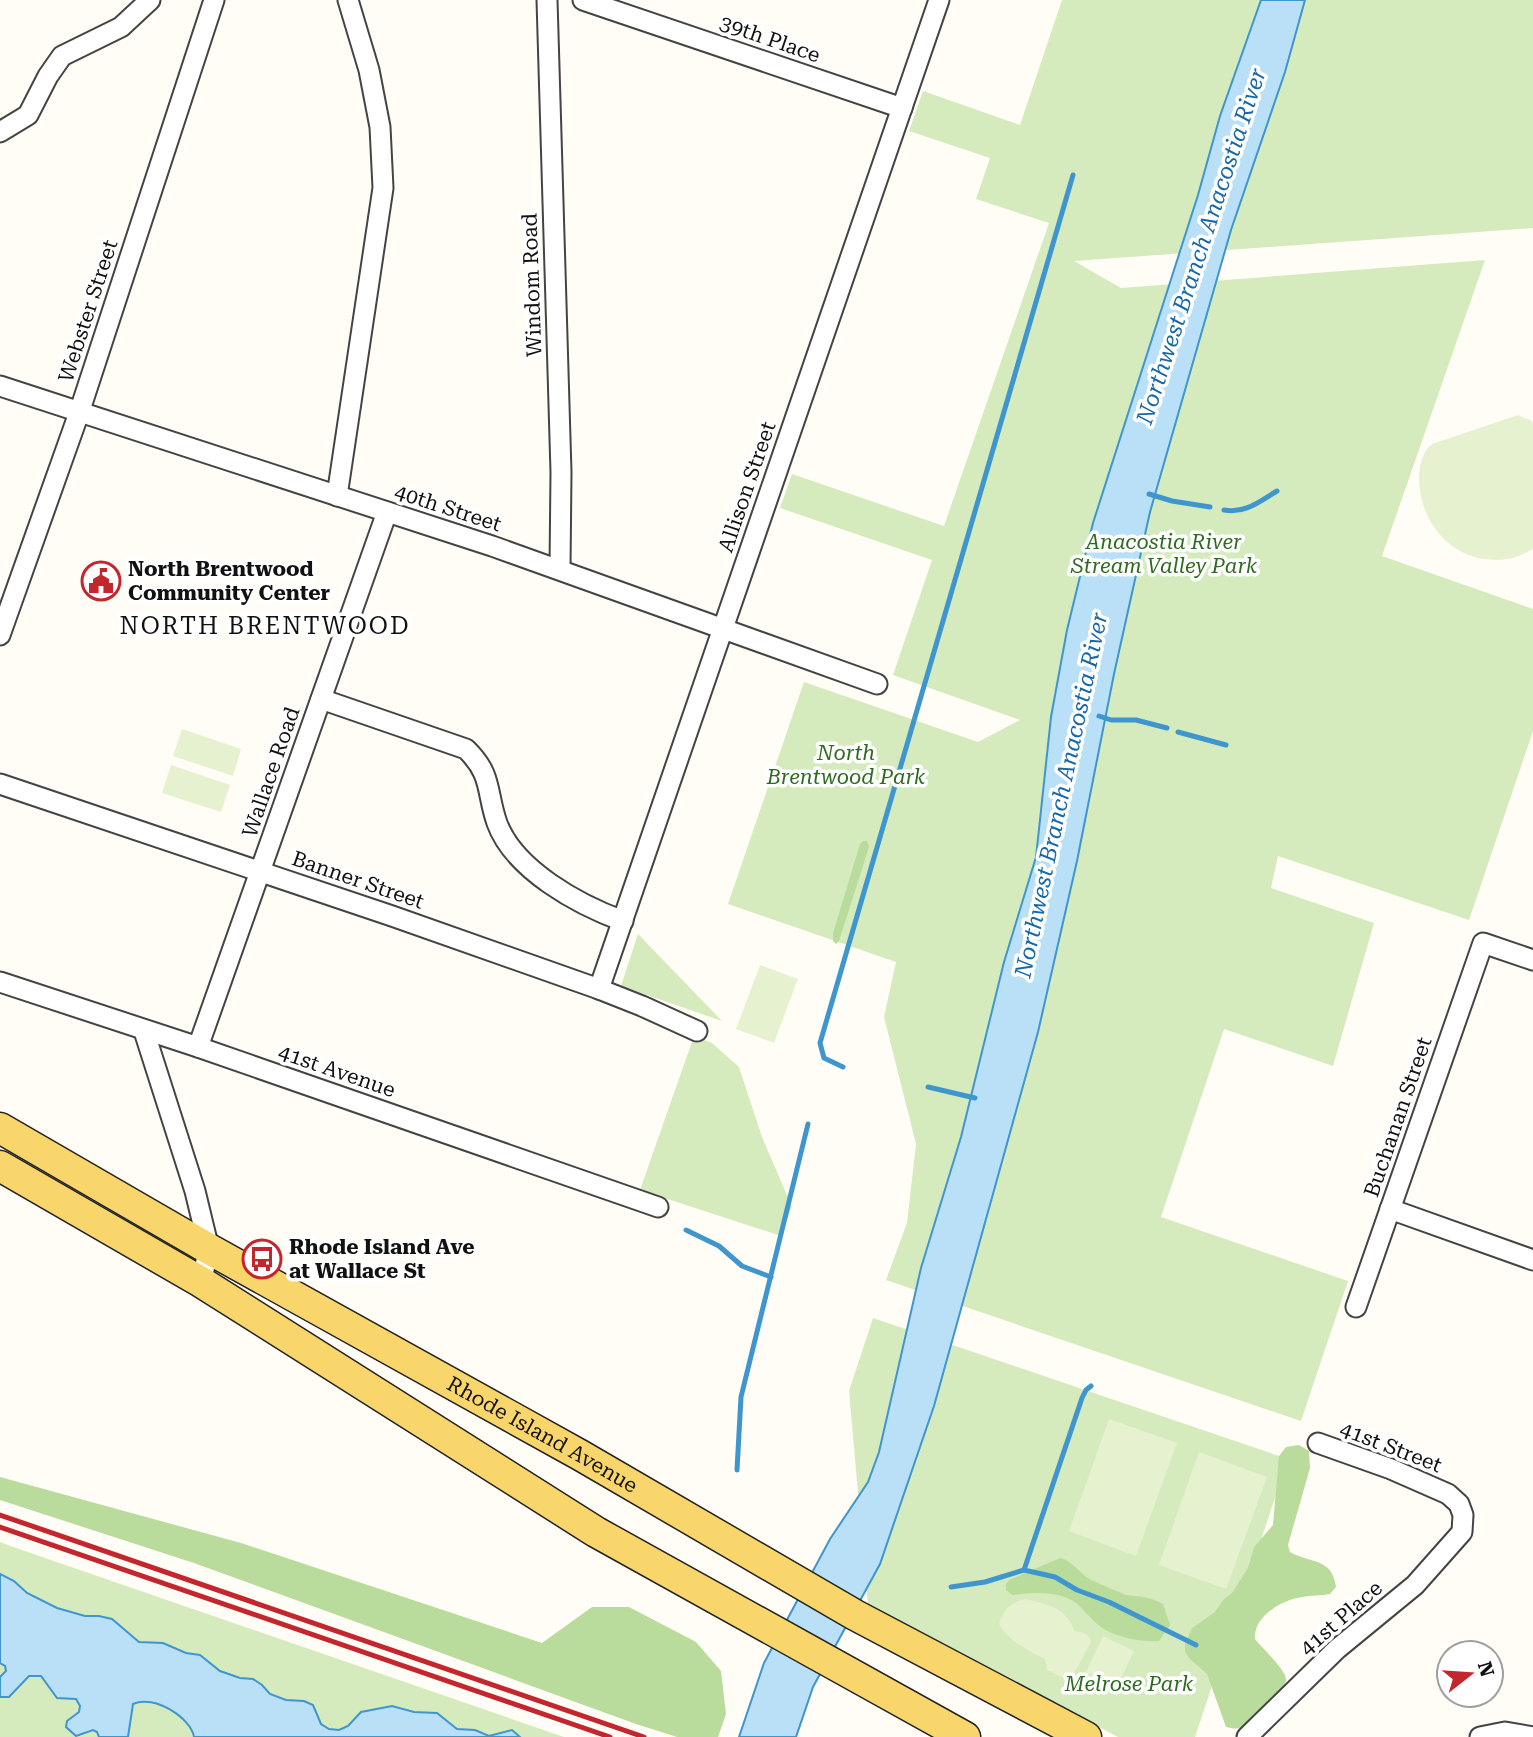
<svg xmlns="http://www.w3.org/2000/svg" width="1533" height="1737" font-family="'Roboto Serif',serif">
<style>
.green{fill:#d5ebbd}
.forest{fill:#b9dc9c}
.pitch{fill:#e6f2cf}
.water{fill:#b9e0f7;stroke:#3f96cf;stroke-width:2}
.lines{fill:none;stroke-linecap:round;stroke-linejoin:round}
.stream{stroke:#3f96cf;stroke-width:5}
.minor-casing{stroke:#444;stroke-width:23}
.primary-casing{stroke:#222;stroke-width:33}
.minor{stroke:#fff;stroke-width:19}
.primary{stroke:#f9d66b;stroke-width:30}
.rail{stroke:#c4262e;stroke-width:5}
.labels{text-anchor:middle;stroke-width:7;stroke-linejoin:round;paint-order:stroke}
.street-label{font-size:21px;fill:#111;stroke:#fff}
.park-label{font-size:21px;font-style:italic;fill:#2f6b1f;stroke:#fff}
.poi-label{font-size:21px;font-weight:bold;fill:#111;stroke:#fff;text-anchor:start}
.water-label{font-size:23px;font-style:italic;fill:#1768a6;stroke:#fff}
.quarter-label{font-size:24px;letter-spacing:2px;fill:#111;stroke:#fff}
</style>
<rect width="100%" height="100%" fill="#fffdf5"/>
<g class="green">
<polygon points="1062,0 1533,0 1533,228 1074,261 1121,288 1485,260 1382,556 1533,609 1533,731 1469,920 1278,856 1271,888 1374,923 1333,1066 1224,1029 1161,1217 1348,1281 1301,1421 886,1280 907,1223 916,1144 884,1017 896,962 728,904 804,682 978,742 1020,720 893,675 932,560 780,508 792,474 944,526 1049,223 976,199 990,158 909,131 923,91 1020,125"/>
<polygon points="638,934 722,1021 621,986"/>
<polygon points="694,1036 712,1043 739,1067 762,1137 792,1207 781,1236 640,1190"/>
<polygon points="873,1318 1288,1459 1195,1737 1118,1737 868,1605 849,1391"/>
<polygon points="0,1542 19,1549 564,1737 0,1737"/>
</g>
<g class="forest">
<polygon points="863,841 867,841 869,847 839,941 836,944 833,941 833,933 860,844"/>
<path d="M1299,1445L1309,1451L1310,1468L1288,1545L1290,1552C1311,1564 1332,1557 1336,1587L1330,1594C1321,1596 1311,1595 1302,1597C1281,1600 1253,1617 1255,1639C1262,1648 1285,1669 1286,1679C1287,1689 1252,1723 1242,1727C1236,1730 1232,1728 1226,1727L1207,1674L1190,1659L1185,1652V1644L1192,1628L1215,1612L1223,1600L1232,1593L1248,1568L1254,1547L1273,1525L1279,1456L1286,1447Z"/>
<polygon points="0,1477 241,1543 542,1643 592,1607 629,1607 696,1642 721,1671 726,1714 718,1737 677,1737 636,1724 194,1563 0,1500"/>
<path d="M1060,1558C1072,1560 1080,1574 1091,1580C1095,1582 1124,1594 1126,1595C1143,1597 1147,1596 1163,1604L1170,1625L1159,1641C1140,1642 1117,1638 1101,1627C1088,1618 1082,1604 1067,1598C1049,1591 1031,1593 1012,1595L1006,1590V1584L1009,1580Z"/>
</g>
<g class="pitch">
<path d="M1518,415L1532,421L1533,425V549C1527,552 1520,556 1513,558C1461,569 1420,530 1419,479C1419,467 1422,452 1432,444Z"/>
<polygon points="182,729 241,749 233,776 173,756"/>
<polygon points="171,765 230,785 221,812 162,793"/>
<polygon points="760,965 798,979 774,1043 736,1029"/>
<polygon points="1109,1419 1177,1443 1136,1556 1069,1531"/>
<polygon points="1199,1452 1267,1477 1226,1589 1159,1565"/>
<path d="M1025,1599C1046,1604 1068,1608 1074,1631C1083,1632 1089,1633 1091,1642L1073,1675L1064,1678L1047,1670L1045,1659C1028,1650 1009,1642 999,1624C1004,1609 1010,1603 1025,1599Z"/>
<polygon points="1103,1636 1134,1651 1117,1687 1086,1672"/>
</g>
<g class="water">
<polygon points="1261,0 1305,0 1285,72 1231,230 1150,512 1114,674 1077,861 1038,1032 934,1406 880,1564 813,1687 796,1737 739,1737 764,1663 830,1539 868,1482 879,1452 921,1268 961,1137 1004,962 1036,857 1051,717 1067,630 1093,523 1198,195 1220,116"/>
<path d="M0,1574L14,1581L27,1593L57,1608L85,1616H99L112,1619L139,1642L163,1643L186,1653L200,1655L220,1671L240,1678L253,1679L262,1685L270,1694L286,1700L304,1701L313,1705L321,1724L329,1729L339,1730L348,1726L361,1712L392,1706L414,1712L437,1713L457,1729L475,1730L489,1736L512,1730L520,1737H194C191,1718 154,1694 133,1704L128,1737H99L97,1732L93,1730L76,1736L66,1727L67,1721L79,1712L80,1706L76,1699L57,1698L41,1676H29L9,1697H0V1677L6,1671L5,1666L0,1663Z"/>
</g>
<g class="lines">
<g class="stream">
<polyline points="1149,494 1172,501 1210,507"/>
<path d="M1224,510C1245,514 1260,501 1277,491"/>
<polyline points="1099,716 1111,720 1136,720 1167,728"/>
<polyline points="1178,732 1226,745"/>
<polyline points="843,1067 824,1058 820,1043 1073,175"/>
<polyline points="928,1087 975,1098"/>
<polyline points="686,1230 719,1246 742,1266 771,1277"/>
<polyline points="737,1470 741,1397 808,1124"/>
<polyline points="1024,1570 1055,1577 1077,1590 1109,1602 1196,1645"/>
<polyline points="951,1587 985,1582 1024,1570 1082,1398 1086,1390 1091,1386"/>
</g>
<defs>
<g id="minor">
<polyline points="547,0 561,472 560,569"/>
<polyline points="583,0 902,108"/>
<polyline points="0,132 28,115 48,76 62,56 121,27 150,0"/>
<polyline points="0,386 492,546 877,684"/>
<polyline points="337,496 383,188 380,127 369,70 348,0"/>
<polyline points="0,635 79,413 214,0"/>
<path d="M321,699L466,749C493,775 486,792 497,823C514,870 579,905 623,921"/>
<polyline points="0,784 392,916 599,989 642,1006 697,1031"/>
<polyline points="0,982 198,1047 658,1207"/>
<polyline points="599,989 939,0"/>
<polyline points="144,1031 195,1191 209,1249 201,1282"/>
<polyline points="198,1047 387,512"/>
<polyline points="1390,1209 1533,1260"/>
<polyline points="1356,1307 1483,943 1533,960"/>
<polyline points="1247,1737 1337,1649 1415,1585 1462,1532 1463,1515 1459,1504 1448,1494 1391,1469 1318,1443"/>
<polyline points="1480,1737 1505,1732 1533,1737"/>
</g>
<g id="primary">
<path id="s1" d="M0,1128L209,1249L580,1455L855,1615L1086,1737"/>
<polyline points="0,1166 201,1282 596,1532 965,1737"/>
</g>
</defs>
<use href="#minor" class="minor-casing"/>
<use href="#primary" class="primary-casing"/>
<use href="#minor" class="minor"/>
<use href="#primary" class="primary"/>
<g class="rail">
<polyline points="0,1515 644,1737"/>
<polyline points="0,1527 610,1737"/>
</g>
</g>
<defs>
<symbol id="civic-ring" viewBox="-11 -11 22 22"><circle r="9.5" fill="#fff" stroke="#c4262e" stroke-width="1.5"/><path d="M-.6-6.5H3V-4.5H.6V-3L4-1V1h2V6H-6V1h2V-1L-.6-3ZM-1.2 2.5V6h2.4V2.5Z" fill="#c4262e"/></symbol>
<symbol id="bus-ring" viewBox="-11 -11 22 22"><circle r="9.5" fill="#fff" stroke="#c4262e" stroke-width="1.5"/><path d="M-5-6H5V4H4V6H2V4H-2V6H-4V4H-5ZM-3.5-4V0h7V-4ZM-3.5 1.2v1.5H-2V1.2ZM2 1.2v1.5H3.5V1.2Z" fill="#c4262e"/></symbol>
</defs>
<g fill-rule="evenodd">
<use href="#civic-ring" x="79" y="559" width="44" height="44"/>
<use href="#bus-ring" x="240" y="1237" width="44" height="44"/>
</g>
<g class="labels">
<g class="street-label">
<text transform="translate(770 39) rotate(19)" y="7">39th Place</text>
<text transform="translate(532 285) rotate(-92)" y="7">Windom Road</text>
<text transform="translate(88 311) rotate(-72)" y="7">Webster Street</text>
<text transform="translate(747 487) rotate(-71)" y="7">Allison Street</text>
<text transform="translate(448 508) rotate(18)" y="7">40th Street</text>
<text transform="translate(271 772) rotate(-71)" y="7">Wallace Road</text>
<text transform="translate(358 880) rotate(19)" y="7">Banner Street</text>
<text transform="translate(337 1071) rotate(19)" y="7">41st Avenue</text>
<text transform="translate(1398 1117) rotate(-71)" y="7">Buchanan Street</text>
<text dy="7" stroke="none"><textPath href="#s1" startOffset="623">Rhode Island Avenue</textPath></text>
<text transform="translate(1391 1447) rotate(21)" y="7">41st Street</text>
<text transform="translate(1341 1618) rotate(-41)" y="7">41st Place</text>
</g>
<g class="park-label">
<text x="1164" y="549">Anacostia River<tspan x="1164" dy="24">Stream Valley Park</tspan></text>
<text x="846" y="760">North<tspan x="846" dy="24">Brentwood Park</tspan></text>
<text x="1129" y="1691">Melrose Park</text>
</g>
<g class="poi-label">
<text x="128" y="576">North Brentwood<tspan x="128" dy="24">Community Center</tspan></text>
<text x="289" y="1254">Rhode Island Ave<tspan x="289" dy="24">at Wallace St</tspan></text>
</g>
<g class="water-label">
<text transform="translate(1201 246) rotate(-72)" y="8">Northwest Branch Anacostia River</text>
<text transform="translate(1061 795) rotate(-78)" y="8">Northwest Branch Anacostia River</text>
</g>
<g class="quarter-label">
<text x="265" y="634">NORTH BRENTWOOD</text>
</g>
</g>
<g transform="translate(1470 1674) rotate(73)"><circle r="33" fill="#ffffff" stroke="#a0a0a0" stroke-width="2"/>
<path d="M0-5L12 26L0 18L-12 26Z" fill="#c4262e"/>
<text y="-10" font-size="19" font-weight="bold" text-anchor="middle" fill="#111111">N</text>
</g>
</svg>
